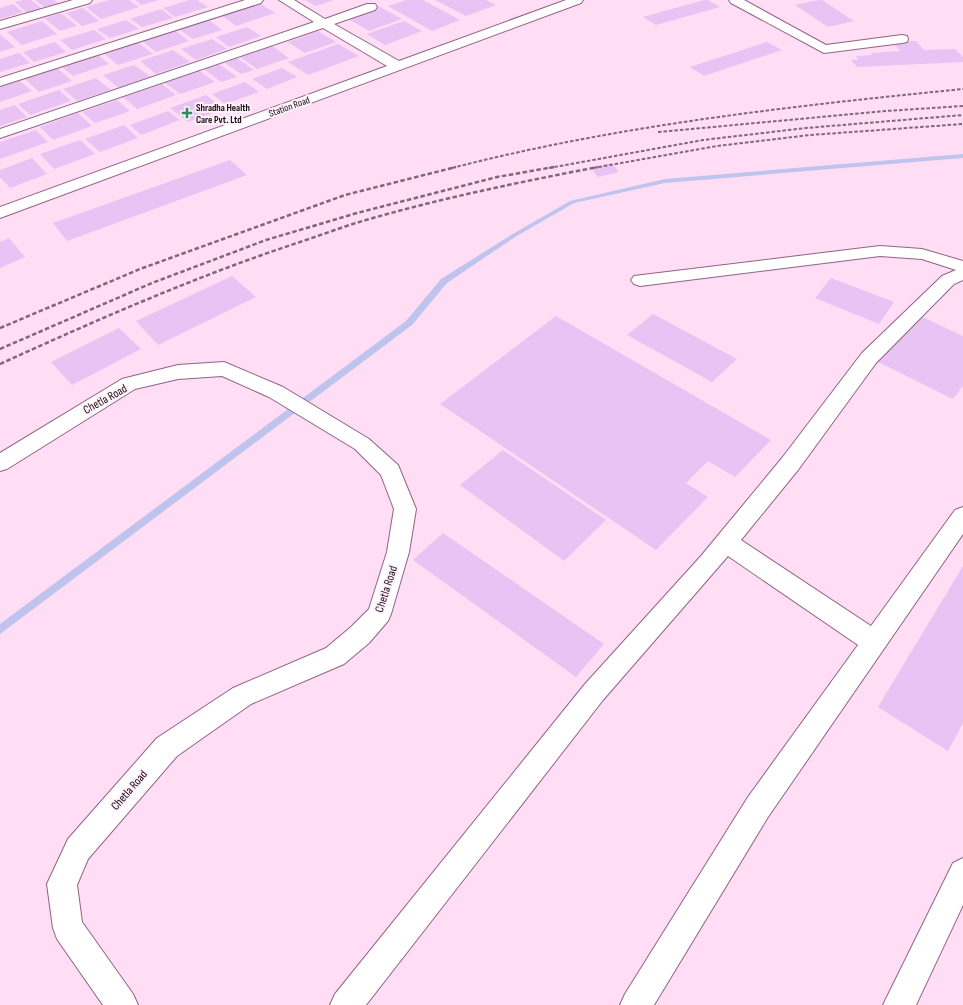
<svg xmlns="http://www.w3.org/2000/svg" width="963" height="1005" font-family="'Sofia Sans Condensed',sans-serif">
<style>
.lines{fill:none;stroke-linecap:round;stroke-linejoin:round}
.stream{fill:#bec4ee;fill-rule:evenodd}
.building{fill:#e9c3f4}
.minor-casing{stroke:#936284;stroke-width:2}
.major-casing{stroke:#936284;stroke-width:2}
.minor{fill:#fff;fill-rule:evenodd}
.major{fill:#fff;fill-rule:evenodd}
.rail-far1{stroke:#7f6778;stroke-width:2;stroke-dasharray:3.5 2;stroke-linecap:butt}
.rail{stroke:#7f6778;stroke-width:2.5;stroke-dasharray:4.5 2.5;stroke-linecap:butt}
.poi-dot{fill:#31895e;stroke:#fef2fa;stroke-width:1.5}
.labels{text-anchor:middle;stroke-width:4;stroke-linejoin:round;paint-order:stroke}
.far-street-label{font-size:10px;fill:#180714;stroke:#fef2fa}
.far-poi-label{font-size:10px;font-weight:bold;fill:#180714;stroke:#fef2fa;text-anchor:start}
.street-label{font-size:12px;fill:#180714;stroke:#fef2fa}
</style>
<rect width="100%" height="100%" fill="#ffddf4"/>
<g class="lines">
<polygon class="stream" points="963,154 963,158 665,183 574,203 515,237 447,283 412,325 0,634 0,624 406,321 441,279 511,235 570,201 665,179"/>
</g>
<g class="building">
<polygon points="23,0 31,0 42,9 28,14 15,2"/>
<polygon points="35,0 54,0 59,4 45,8"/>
<polygon points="109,0 129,0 139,7 101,19 86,7"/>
<polygon points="135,0 159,0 142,5"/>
<polygon points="190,0 197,0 208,7 175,17 163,8"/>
<polygon points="305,0 334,0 316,6"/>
<polygon points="406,0 423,0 460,20 432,31 388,6"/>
<polygon points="435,0 486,0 496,5 466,16"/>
<polygon points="704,0 708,0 720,7 656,25 643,17"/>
<polygon points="819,0 822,0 854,21 828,27 795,5"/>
<polygon points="259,3 275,13 236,26 221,15"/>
<polygon points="13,4 23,12 0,19 0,8"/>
<polygon points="380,7 402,19 369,31 347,18"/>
<polygon points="83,8 99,21 82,26 66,13"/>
<polygon points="161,9 173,18 142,27 130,19"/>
<polygon points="61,13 77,26 60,31 44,18"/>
<polygon points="206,18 222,30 193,39 177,28"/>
<polygon points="126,20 139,29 110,38 97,29"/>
<polygon points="42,21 57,34 22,45 7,32"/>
<polygon points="404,21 422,31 385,45 367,34"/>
<polygon points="247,27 261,36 229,47 216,37"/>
<polygon points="173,29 189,41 156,52 140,39"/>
<polygon points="94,30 106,39 72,50 60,40"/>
<polygon points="318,31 336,42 305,53 288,42"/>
<polygon points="0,34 15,47 0,52"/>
<polygon points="212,39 227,49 196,60 181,49"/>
<polygon points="136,41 153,54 118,65 102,52"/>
<polygon points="916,41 924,50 955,49 963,57 963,62 857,67 851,60 858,60 856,56 873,55 871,53 900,51 892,42"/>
<polygon points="55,42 66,52 34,62 23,52"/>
<polygon points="767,42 782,50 704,76 690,67"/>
<polygon points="338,44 359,56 308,75 288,62"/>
<polygon points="271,45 289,58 257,69 239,56"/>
<polygon points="173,50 190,62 156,74 140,61"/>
<polygon points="19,53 30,63 0,72 0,59"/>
<polygon points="97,54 109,64 73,76 61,66"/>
<polygon points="237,58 254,70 241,74 225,63"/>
<polygon points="219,64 237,77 221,82 204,69"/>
<polygon points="134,65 151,77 119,88 103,75"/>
<polygon points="56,67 72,81 39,92 24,78"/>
<polygon points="282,68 297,77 267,89 252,79"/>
<polygon points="198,70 215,82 180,94 164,82"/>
<polygon points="96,78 111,90 77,101 63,89"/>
<polygon points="20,81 32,91 0,102 0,87"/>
<polygon points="245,82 259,92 225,104 212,94"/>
<polygon points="162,84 176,95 137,109 123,97"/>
<polygon points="59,90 71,101 30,115 18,104"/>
<polygon points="206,95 224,109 188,122 170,108"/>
<polygon points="117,100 130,111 95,123 82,112"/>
<polygon points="15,105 27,117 0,126 0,110"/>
<polygon points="168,111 180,120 141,135 130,125"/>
<polygon points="78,113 92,126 53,140 40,127"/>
<polygon points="124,125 138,138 100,152 85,139"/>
<polygon points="36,130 48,142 0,159 0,142"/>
<polygon points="80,140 95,154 54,169 40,154"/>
<polygon points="32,158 47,174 10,188 0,177 0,170"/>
<polygon points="230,160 247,175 67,241 53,223"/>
<polygon points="611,163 619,172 598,177 591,168"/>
<polygon points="9,238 25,257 0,268 0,242"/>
<polygon points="232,276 256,297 158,345 136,321"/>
<polygon points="831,278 894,302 879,324 815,298"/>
<polygon points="653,314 737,359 712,382 627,335"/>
<polygon points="918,315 963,336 963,386 953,399 876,361"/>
<polygon points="556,316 771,440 735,477 708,461 686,483 708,497 656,550 440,404"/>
<polygon points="119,328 141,349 72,385 51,362"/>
<polygon points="503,450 606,520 564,561 460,485"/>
<polygon points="443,533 604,644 576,677 413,560"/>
<polygon points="963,566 963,723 948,751 878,707"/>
</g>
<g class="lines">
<defs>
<g id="minor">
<polygon points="73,0 92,0 90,3 0,29 0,21"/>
<polygon points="245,0 263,0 261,3 0,86 0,78"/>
<polygon points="279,0 294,0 325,19 367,4 375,4 377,7 375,10 334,24 399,61 566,0 583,0 581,3 0,218 0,207 387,66 323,28 0,138 0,129 314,22"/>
<polygon points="729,0 744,0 826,45 902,35 907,36 908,39 907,42 902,43 824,53 731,3"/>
<polygon points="880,246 922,249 963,261 963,280 954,284 876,363 798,470 741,540 871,626 955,510 963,507 963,534 768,817 654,1005 620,1005 625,994 748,797 858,645 728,556 603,700 366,1005 330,1005 335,994 585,684 701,556 782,458 862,353 942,276 956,270 922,259 880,256 640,286 634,284 631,280 634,276"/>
<polygon points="963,858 963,905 916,1005 883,1005 953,863"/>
</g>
<polygon id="major" points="224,362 283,387 369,439 398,465 416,509 409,552 391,614 388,621 369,643 344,664 251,704 177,756 88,859 77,885 82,922 133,994 138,1005 103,1005 57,939 53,928 47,884 68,839 157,738 233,688 326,648 351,627 369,609 387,552 394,509 381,475 355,449 269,397 222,376 178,379 135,389 7,469 0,471 0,453 122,379 178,365"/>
</defs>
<use href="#minor" class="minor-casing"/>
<use href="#major" class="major-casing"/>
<use href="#minor" class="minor"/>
<use href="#major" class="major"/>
<g class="rail-far1">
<polyline points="658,132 886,111 963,106"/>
<path d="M452,168C619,125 792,106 963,89"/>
<polyline points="549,168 703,140 806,128 963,115"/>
<polyline points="593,168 717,146 810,135 963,124"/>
</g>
<g class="rail">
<polyline points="0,328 140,269 345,195 456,167"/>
<polyline points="0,349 152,283 266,240 357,213 497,177 554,167"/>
<path d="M0,364C99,319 199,275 303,241C324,234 345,226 366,220C442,198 520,182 598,167"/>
</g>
</g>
<path class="poi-dot" d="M185 107h4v4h4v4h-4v4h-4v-4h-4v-4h4z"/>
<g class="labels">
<g class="far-street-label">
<text transform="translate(289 106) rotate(-20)" y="4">Station Road</text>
</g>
<g class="far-poi-label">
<text x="196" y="111">Shradha Health<tspan x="196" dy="12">Care Pvt. Ltd</tspan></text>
</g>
<g class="street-label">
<text transform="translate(105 399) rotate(-29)" y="4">Chetla Road</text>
<text transform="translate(386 589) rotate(-72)" y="4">Chetla Road</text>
<text transform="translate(129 790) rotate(-49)" y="4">Chetla Road</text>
</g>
</g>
</svg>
